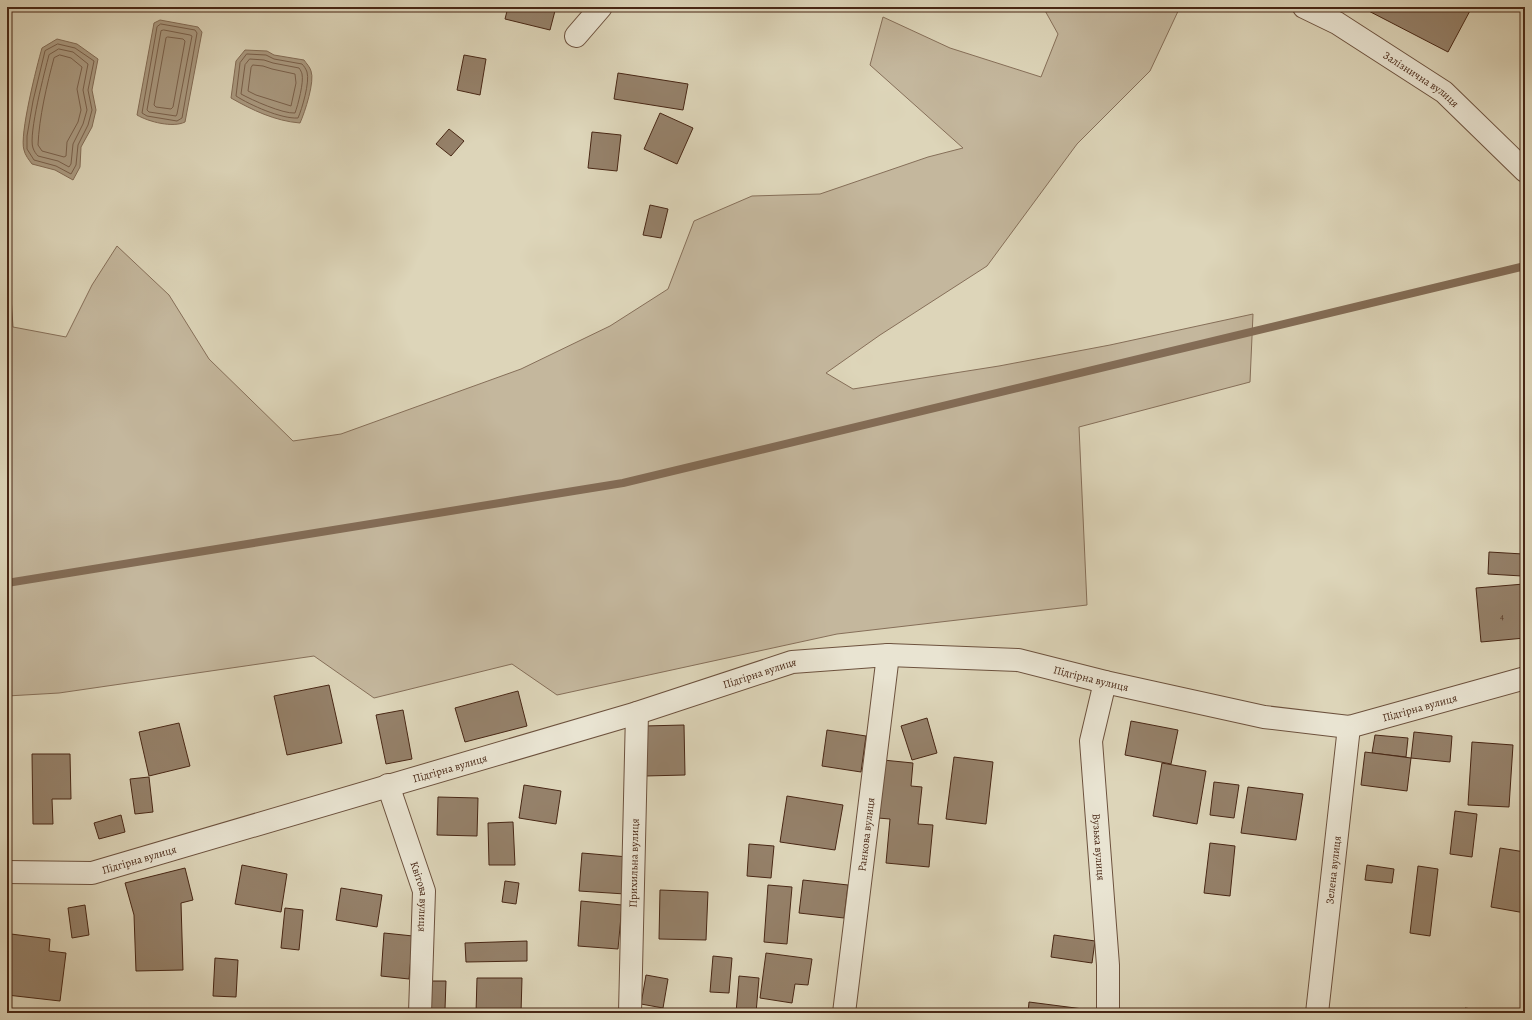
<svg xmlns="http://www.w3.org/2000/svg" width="1532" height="1020" font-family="Alegreya,serif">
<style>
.green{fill:#c4b79d;stroke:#866f59}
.water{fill:#aa9a81;stroke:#836c56}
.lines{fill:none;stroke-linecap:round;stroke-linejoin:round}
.shore{stroke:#79604b;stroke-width:1}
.stream{stroke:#836c56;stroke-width:8}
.building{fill:#95816a;stroke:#482715}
.minor-casing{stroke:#6d523e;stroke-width:24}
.minor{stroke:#e9e4d2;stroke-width:22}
.labels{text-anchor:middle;stroke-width:3;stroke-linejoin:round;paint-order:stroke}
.number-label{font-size:9px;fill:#5b3e2a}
.street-label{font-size:11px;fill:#482715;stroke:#e9e4d2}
</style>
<rect width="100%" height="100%" fill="#ddd5b9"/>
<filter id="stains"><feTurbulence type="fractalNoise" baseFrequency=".005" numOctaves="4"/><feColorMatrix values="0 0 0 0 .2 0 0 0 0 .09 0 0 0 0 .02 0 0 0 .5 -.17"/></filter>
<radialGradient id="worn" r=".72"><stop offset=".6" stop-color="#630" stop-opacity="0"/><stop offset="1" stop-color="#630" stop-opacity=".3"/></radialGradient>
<polygon class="green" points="1043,7 1180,7 1150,71 1077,144 987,266 880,335 826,373 853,389 999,366 1110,345 1253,314 1250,382 1079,427 1087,605 837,634 557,695 512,664 374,698 314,656 59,693 7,696 7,234 13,327 66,337 92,285 117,246 169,295 209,359 293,441 341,434 521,369 610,326 668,289 694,221 752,196 820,194 928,157 963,148 870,65 883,17 950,48 1041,77 1058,34"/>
<g class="water">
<path d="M160,20L198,27L202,32L185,122C173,128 149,122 137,115L154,23Z"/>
<path d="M57,39L77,44L98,59L92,90L96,110L92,127L81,147L80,167L73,180L55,170L32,164C29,160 25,155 24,150C19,136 37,65 42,48Z"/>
<path d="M245,50L267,51L274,55L304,60C306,63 310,67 311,71C315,81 305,112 300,123C275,121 252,110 231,98L236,61Z"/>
</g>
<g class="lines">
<g class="shore">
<polygon points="161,24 195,30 197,33 182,118 177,121 147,116 142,113 157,27"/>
<polygon points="164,30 190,35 192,36 177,114 176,116 149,112 147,110 161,31"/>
<polygon points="168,37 183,39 185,41 173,107 171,109 156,107 154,105 166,38"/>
<polygon points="58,44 75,48 94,61 88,90 92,110 88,125 78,145 76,165 71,174 56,166 34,160 27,149 27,136 33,101 45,51"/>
<path d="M59,49L73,52L88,64L83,90L87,110L83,124L73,144L71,164L69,167L58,161L38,156C36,154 34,151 33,148C28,135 45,70 49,55Z"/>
<path d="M247,54L266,55L274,59L302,64C304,66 306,69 307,72C310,82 302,109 298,118C281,119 250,105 236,96L240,63Z"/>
<path d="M60,55L71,58L82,67L77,89L81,110L78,122L67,142L66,156L64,157L42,151L38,145C39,118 47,84 54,58Z"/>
<path d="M250,59L264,60L273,63L299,68C300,69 302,73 302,74C304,82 298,105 295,113C283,114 252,100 241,94L245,65Z"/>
<polygon points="253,65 263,66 272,69 295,74 296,83 291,106 256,95 248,91 251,68"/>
</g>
<polyline class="stream" points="7,583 623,483 1525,266"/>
</g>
<g class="building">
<polygon points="508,7 556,7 550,30 505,19"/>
<polygon points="1361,7 1472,7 1448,52"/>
<polygon points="464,55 486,59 480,95 457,90"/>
<polygon points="618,73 688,84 683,110 614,99"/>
<polygon points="660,113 693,128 677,164 644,149"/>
<polygon points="449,129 464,141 451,156 436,144"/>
<polygon points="592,132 621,135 617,171 588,168"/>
<polygon points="650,205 668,209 661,238 643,235"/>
<polygon points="1489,552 1523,554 1522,576 1488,574"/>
<polygon points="1524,584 1525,638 1481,642 1476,588"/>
<polygon points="329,685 342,743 287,755 274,696"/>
<polygon points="518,691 527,726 465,742 455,708"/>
<polygon points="403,710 412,759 386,764 376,715"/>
<polygon points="927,718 937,753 912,760 901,726"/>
<polygon points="1131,721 1178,730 1171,764 1125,755"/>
<polygon points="179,723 190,766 149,776 139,732"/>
<polygon points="684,725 685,775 645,776 644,726"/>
<polygon points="827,730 866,736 861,772 822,766"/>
<polygon points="1414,732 1452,736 1450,762 1411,758"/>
<polygon points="1375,735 1408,738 1406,757 1372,753"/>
<polygon points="1472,742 1513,745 1509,807 1468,805"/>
<polygon points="1365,752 1411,758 1407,791 1361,785"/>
<polygon points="32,754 70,754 71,799 52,799 53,824 33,824"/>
<polygon points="954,757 993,762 986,824 946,819"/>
<polygon points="883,760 913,763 911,786 922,787 918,824 933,825 929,867 886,863 890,819 878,818"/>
<polygon points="1162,763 1206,771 1197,824 1153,816"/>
<polygon points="149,777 153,812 135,814 130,779"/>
<polygon points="1214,782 1239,785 1234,818 1210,815"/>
<polygon points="524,785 561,791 556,824 519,818"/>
<polygon points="1248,787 1303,794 1296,840 1241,833"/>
<polygon points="787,796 843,805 835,850 780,842"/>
<polygon points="438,797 478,798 477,836 437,835"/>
<polygon points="1455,811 1477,814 1472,857 1450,854"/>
<polygon points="121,815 125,832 99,839 94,823"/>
<polygon points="513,822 515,865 489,865 488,823"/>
<polygon points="1210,843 1235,846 1230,896 1204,893"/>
<polygon points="749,844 774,846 771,878 747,876"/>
<polygon points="1500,848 1525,852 1525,913 1491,907"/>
<polygon points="582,853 628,857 625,894 579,891"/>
<polygon points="242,865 287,874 281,912 235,904"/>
<polygon points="1367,865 1394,869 1392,883 1365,880"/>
<polygon points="1418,866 1438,869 1430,936 1410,933"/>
<polygon points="185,868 193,900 181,903 183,970 136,971 134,915 125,883"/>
<polygon points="803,880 848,885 844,918 799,913"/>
<polygon points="505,881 519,883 516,904 502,902"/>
<polygon points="768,885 792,887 787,944 764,942"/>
<polygon points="341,888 382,895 377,927 336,920"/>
<polygon points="660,890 708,892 706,940 659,939"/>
<polygon points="581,901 622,905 618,949 578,946"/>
<polygon points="85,905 89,935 72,938 68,908"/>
<polygon points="285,908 303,910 299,950 281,948"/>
<polygon points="384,933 413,936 409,979 381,976"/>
<polygon points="11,934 50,939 49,951 66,953 60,1001 7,995 7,971"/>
<polygon points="1054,935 1095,941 1092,963 1051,957"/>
<polygon points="527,941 527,961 466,962 465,943"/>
<polygon points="766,953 812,959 808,985 795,984 792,1003 760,998"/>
<polygon points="713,956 732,958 729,993 710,992"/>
<polygon points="215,958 238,960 236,997 213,996"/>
<polygon points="646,975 668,979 663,1008 641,1004"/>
<polygon points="739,976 759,978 756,1013 736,1013"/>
<polygon points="477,978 522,978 521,1013 476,1013"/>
<polygon points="429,981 446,981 445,1009 429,1009"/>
<polygon points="1029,1002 1091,1010 1090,1013 1028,1013"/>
<polygon points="1465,1008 1493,1012 1493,1013 1464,1013"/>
</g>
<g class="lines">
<defs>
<g id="minor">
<path id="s1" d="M1304,7L1337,23L1444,92L1525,171"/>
<polyline points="576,36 601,7"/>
<path id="s2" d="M1105,682L1091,741L1108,965V1013"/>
<path id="s3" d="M388,785L424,891L420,1013"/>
<path id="s4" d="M7,872L92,873L637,713L792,662L888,655L1018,660L1105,682L1264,717L1349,727L1525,678"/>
<path id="s5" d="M630,1013L637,713"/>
<path id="s6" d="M844,1013L888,655"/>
<path id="s7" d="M1317,1013L1349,727"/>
</g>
</defs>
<use href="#minor" class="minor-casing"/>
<use href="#minor" class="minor"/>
</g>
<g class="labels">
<g class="number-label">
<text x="1502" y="619">4</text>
</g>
<g class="street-label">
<text dy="4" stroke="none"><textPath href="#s1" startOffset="138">Залізнична вулиця</textPath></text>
<text dy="4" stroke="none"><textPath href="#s4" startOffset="782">Підгірна вулиця</textPath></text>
<text dy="4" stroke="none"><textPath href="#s4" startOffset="1118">Підгірна вулиця</textPath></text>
<text dy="4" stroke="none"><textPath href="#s4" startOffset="1454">Підгірна вулиця</textPath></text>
<text dy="4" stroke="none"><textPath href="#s4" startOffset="458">Підгірна вулиця</textPath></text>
<text dy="4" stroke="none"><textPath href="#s6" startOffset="180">Ранкова вулиця</textPath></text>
<text dy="4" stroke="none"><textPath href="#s2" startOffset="167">Вузька вулиця</textPath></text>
<text dy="4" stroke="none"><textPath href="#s4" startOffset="134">Підгірна вулиця</textPath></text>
<text dy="4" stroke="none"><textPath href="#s5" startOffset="150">Прихильна вулиця</textPath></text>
<text dy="4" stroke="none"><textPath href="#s7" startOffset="144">Зелена вулиця</textPath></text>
<text dy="4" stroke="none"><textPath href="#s3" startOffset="117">Квітова вулиця</textPath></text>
</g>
</g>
<rect width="1532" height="1020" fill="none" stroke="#ddd5b9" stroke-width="24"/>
<rect x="8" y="8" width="1516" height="1004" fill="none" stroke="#482715" stroke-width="2"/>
<rect x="12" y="12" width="1508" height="996" fill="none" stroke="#482715"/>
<rect width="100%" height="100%" filter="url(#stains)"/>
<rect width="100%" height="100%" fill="url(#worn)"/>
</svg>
